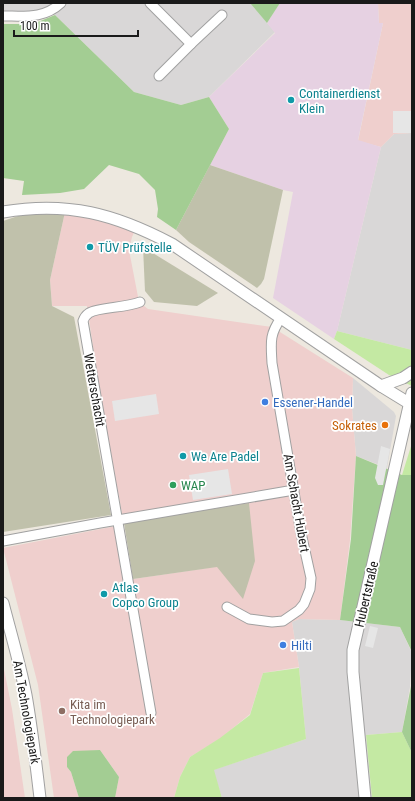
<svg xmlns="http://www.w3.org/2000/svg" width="415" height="801" font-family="'Roboto Condensed',sans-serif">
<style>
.residential{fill:#d9d7d7}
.commercial{fill:#efcfcd}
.industrial{fill:#e6d1e2}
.construction{fill:#c0c1ab}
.grass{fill:#c4e9a3}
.forest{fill:#a3cd93}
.parking{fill:#e6e6e6}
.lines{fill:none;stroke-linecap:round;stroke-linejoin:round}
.minor-casing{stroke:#a1a1a1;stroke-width:11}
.tertiary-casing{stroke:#a1a1a1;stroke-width:13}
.minor{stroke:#fff;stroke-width:9}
.tertiary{stroke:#fff;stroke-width:11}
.culture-dot{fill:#0f9aa8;stroke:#fff;stroke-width:1.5}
.shop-dot{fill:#3f7fe0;stroke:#fff;stroke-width:1.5}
.food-dot{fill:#e8710a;stroke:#fff;stroke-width:1.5}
.leisure-dot{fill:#2e9e5b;stroke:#fff;stroke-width:1.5}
.education-dot{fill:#8d6e63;stroke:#fff;stroke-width:1.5}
.labels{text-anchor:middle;stroke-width:3.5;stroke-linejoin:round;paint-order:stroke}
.culture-label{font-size:13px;fill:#0d838f;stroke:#fff;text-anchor:start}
.street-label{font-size:13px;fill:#1a1a1a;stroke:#fff}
.shop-label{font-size:13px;fill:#366cbe;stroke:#fff;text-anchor:start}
.food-label{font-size:13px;fill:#c56008;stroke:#fff;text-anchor:end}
.leisure-label{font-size:13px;fill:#27864d;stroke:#fff;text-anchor:start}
.education-label{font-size:13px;fill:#785e54;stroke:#fff;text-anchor:start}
</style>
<rect width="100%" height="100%" fill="#ede8df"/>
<g class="residential">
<polygon points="3,3 250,3 275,32 209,97 181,105 134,92 50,10 3,16"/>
<polygon points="412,133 412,350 337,331 381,147 394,134"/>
<polygon points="353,378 394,412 396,416 387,468 356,456 352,408"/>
<polygon points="299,619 340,620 400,627 412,653 410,687 402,732 366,735 372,798 222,798 213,770 306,739 299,667 292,622"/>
</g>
<g class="commercial">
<polygon points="378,3 412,3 412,133 394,134 381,147 358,141 383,23 379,23"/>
<polygon points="65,212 136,228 132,237 129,250 139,302 148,309 272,327 353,378 352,408 356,456 350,540 340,620 299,619 292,622 299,667 263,673 250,714 221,738 190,757 180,777 174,798 115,798 119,777 100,750 92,751 67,767 71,772 79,798 54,798 38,685 3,548 116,526 133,579 255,561 124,523 104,421 87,306 52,306 50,280"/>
<polygon points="3,664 12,709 25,798 3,798"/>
</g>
<polygon class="industrial" points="280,3 378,3 379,23 383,23 358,140 381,147 337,331 334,339 273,298 293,192 283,190 210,165 229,129 209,97 275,33 267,23"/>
<g class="construction">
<polygon points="210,165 283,190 264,279 261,284 257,288 189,242 176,230"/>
<polygon points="65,212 50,280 52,306 74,317 111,515 3,532 3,221 21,215"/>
<polygon points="143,247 218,293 197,306 154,302 145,291"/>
<polygon points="249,503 255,561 243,599 217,567 133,579 124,523"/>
</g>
<g class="grass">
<polygon points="337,331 412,350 412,386 389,375 334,339"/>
<polygon points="412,443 412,475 402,475"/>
<polygon points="299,668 306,739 214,770 222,798 174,798 180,777 190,757 220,738 250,715 263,673"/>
<polygon points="402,732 412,753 412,798 372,798 366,735"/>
</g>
<g class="forest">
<polygon points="250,3 280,3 267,23"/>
<polygon points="55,15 134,92 181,105 209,97 229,129 176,230 157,217 158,209 155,190 139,174 109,165 84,189 60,193 22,195 24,181 3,178 3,24 33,24"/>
<polygon points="356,456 402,475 412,475 412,652 400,627 340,620 351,539"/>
<polygon points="412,666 412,753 402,732 411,686"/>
<polygon points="100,750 119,777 115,798 79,798 71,772 67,767 67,757 73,751"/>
</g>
<g class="parking">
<rect x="393" y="111" width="19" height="22"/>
<polygon points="156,394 159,414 115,421 112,401"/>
<polygon points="381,446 390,449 383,485 378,485 375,478"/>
<polygon points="228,469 232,494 193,500 189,475"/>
<polygon points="370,626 378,628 373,648 365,646"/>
</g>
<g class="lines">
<defs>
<g id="minor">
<polyline points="150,3 191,44 222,15"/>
<path d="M3,16C25,16 44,19 61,3"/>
<polyline points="159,76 191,44"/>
<path d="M140,302C126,308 98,307 89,313C86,315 84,318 83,321L151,713"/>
<polyline points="3,541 100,523 294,490"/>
<path d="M227,607L249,619L272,622L283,621L299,610L304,604L310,589L311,578L301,533L272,363C271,343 269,335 281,318"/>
</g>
<g id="tertiary">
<path d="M3,212C68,201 115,214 172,244L381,386L412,405"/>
<polyline points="381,386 403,378 412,372"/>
<path d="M3,603C11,634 20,664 26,695C32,729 36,764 40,798"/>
<polyline points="365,798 353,672 353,650 412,393"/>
</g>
</defs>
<use href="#minor" class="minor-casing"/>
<use href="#tertiary" class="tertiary-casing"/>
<use href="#minor" class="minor"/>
<use href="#tertiary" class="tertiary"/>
</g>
<g class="culture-dot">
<circle cx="291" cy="100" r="4"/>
<circle cx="90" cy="247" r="4"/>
<circle cx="183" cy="456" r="4"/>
<circle cx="104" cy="594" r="4"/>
</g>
<g class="shop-dot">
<circle cx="265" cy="402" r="4"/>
<circle cx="283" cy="645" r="4"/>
</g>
<circle class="food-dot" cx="385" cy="425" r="4"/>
<circle class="leisure-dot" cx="173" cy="485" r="4"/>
<circle class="education-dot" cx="62" cy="711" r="4"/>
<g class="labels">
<g class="culture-label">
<text x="299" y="98">Containerdienst<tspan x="299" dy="15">Klein</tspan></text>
<text x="98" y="252">TÜV Prüfstelle</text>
<text x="191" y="461">We Are Padel</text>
<text x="112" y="592">Atlas<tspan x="112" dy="15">Copco Group</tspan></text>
</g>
<g class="street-label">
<text transform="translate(95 390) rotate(80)" y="5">Wetterschacht</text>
<text transform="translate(297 503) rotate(80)" y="5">Am Schacht Hubert</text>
<text transform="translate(366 594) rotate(-77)" y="5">Hubertstraße</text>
<text transform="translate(27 712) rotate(80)" y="5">Am Technologiepark</text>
</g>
<g class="shop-label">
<text x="273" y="407">Essener-Handel</text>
<text x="291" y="650">Hilti</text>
</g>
<g class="food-label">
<text x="377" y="430">Sokrates</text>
</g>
<g class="leisure-label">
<text x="181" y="490">WAP</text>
</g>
<g class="education-label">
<text x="70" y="709">Kita im<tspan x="70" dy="15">Technologiepark</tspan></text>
</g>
</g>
<rect width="415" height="801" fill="none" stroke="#1a1a1a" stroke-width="8"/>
<path d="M14 30v6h124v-6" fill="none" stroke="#1a1a1a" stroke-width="2"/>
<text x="20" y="30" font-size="12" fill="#1a1a1a" stroke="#ffffff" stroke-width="3" paint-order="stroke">100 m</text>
</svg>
